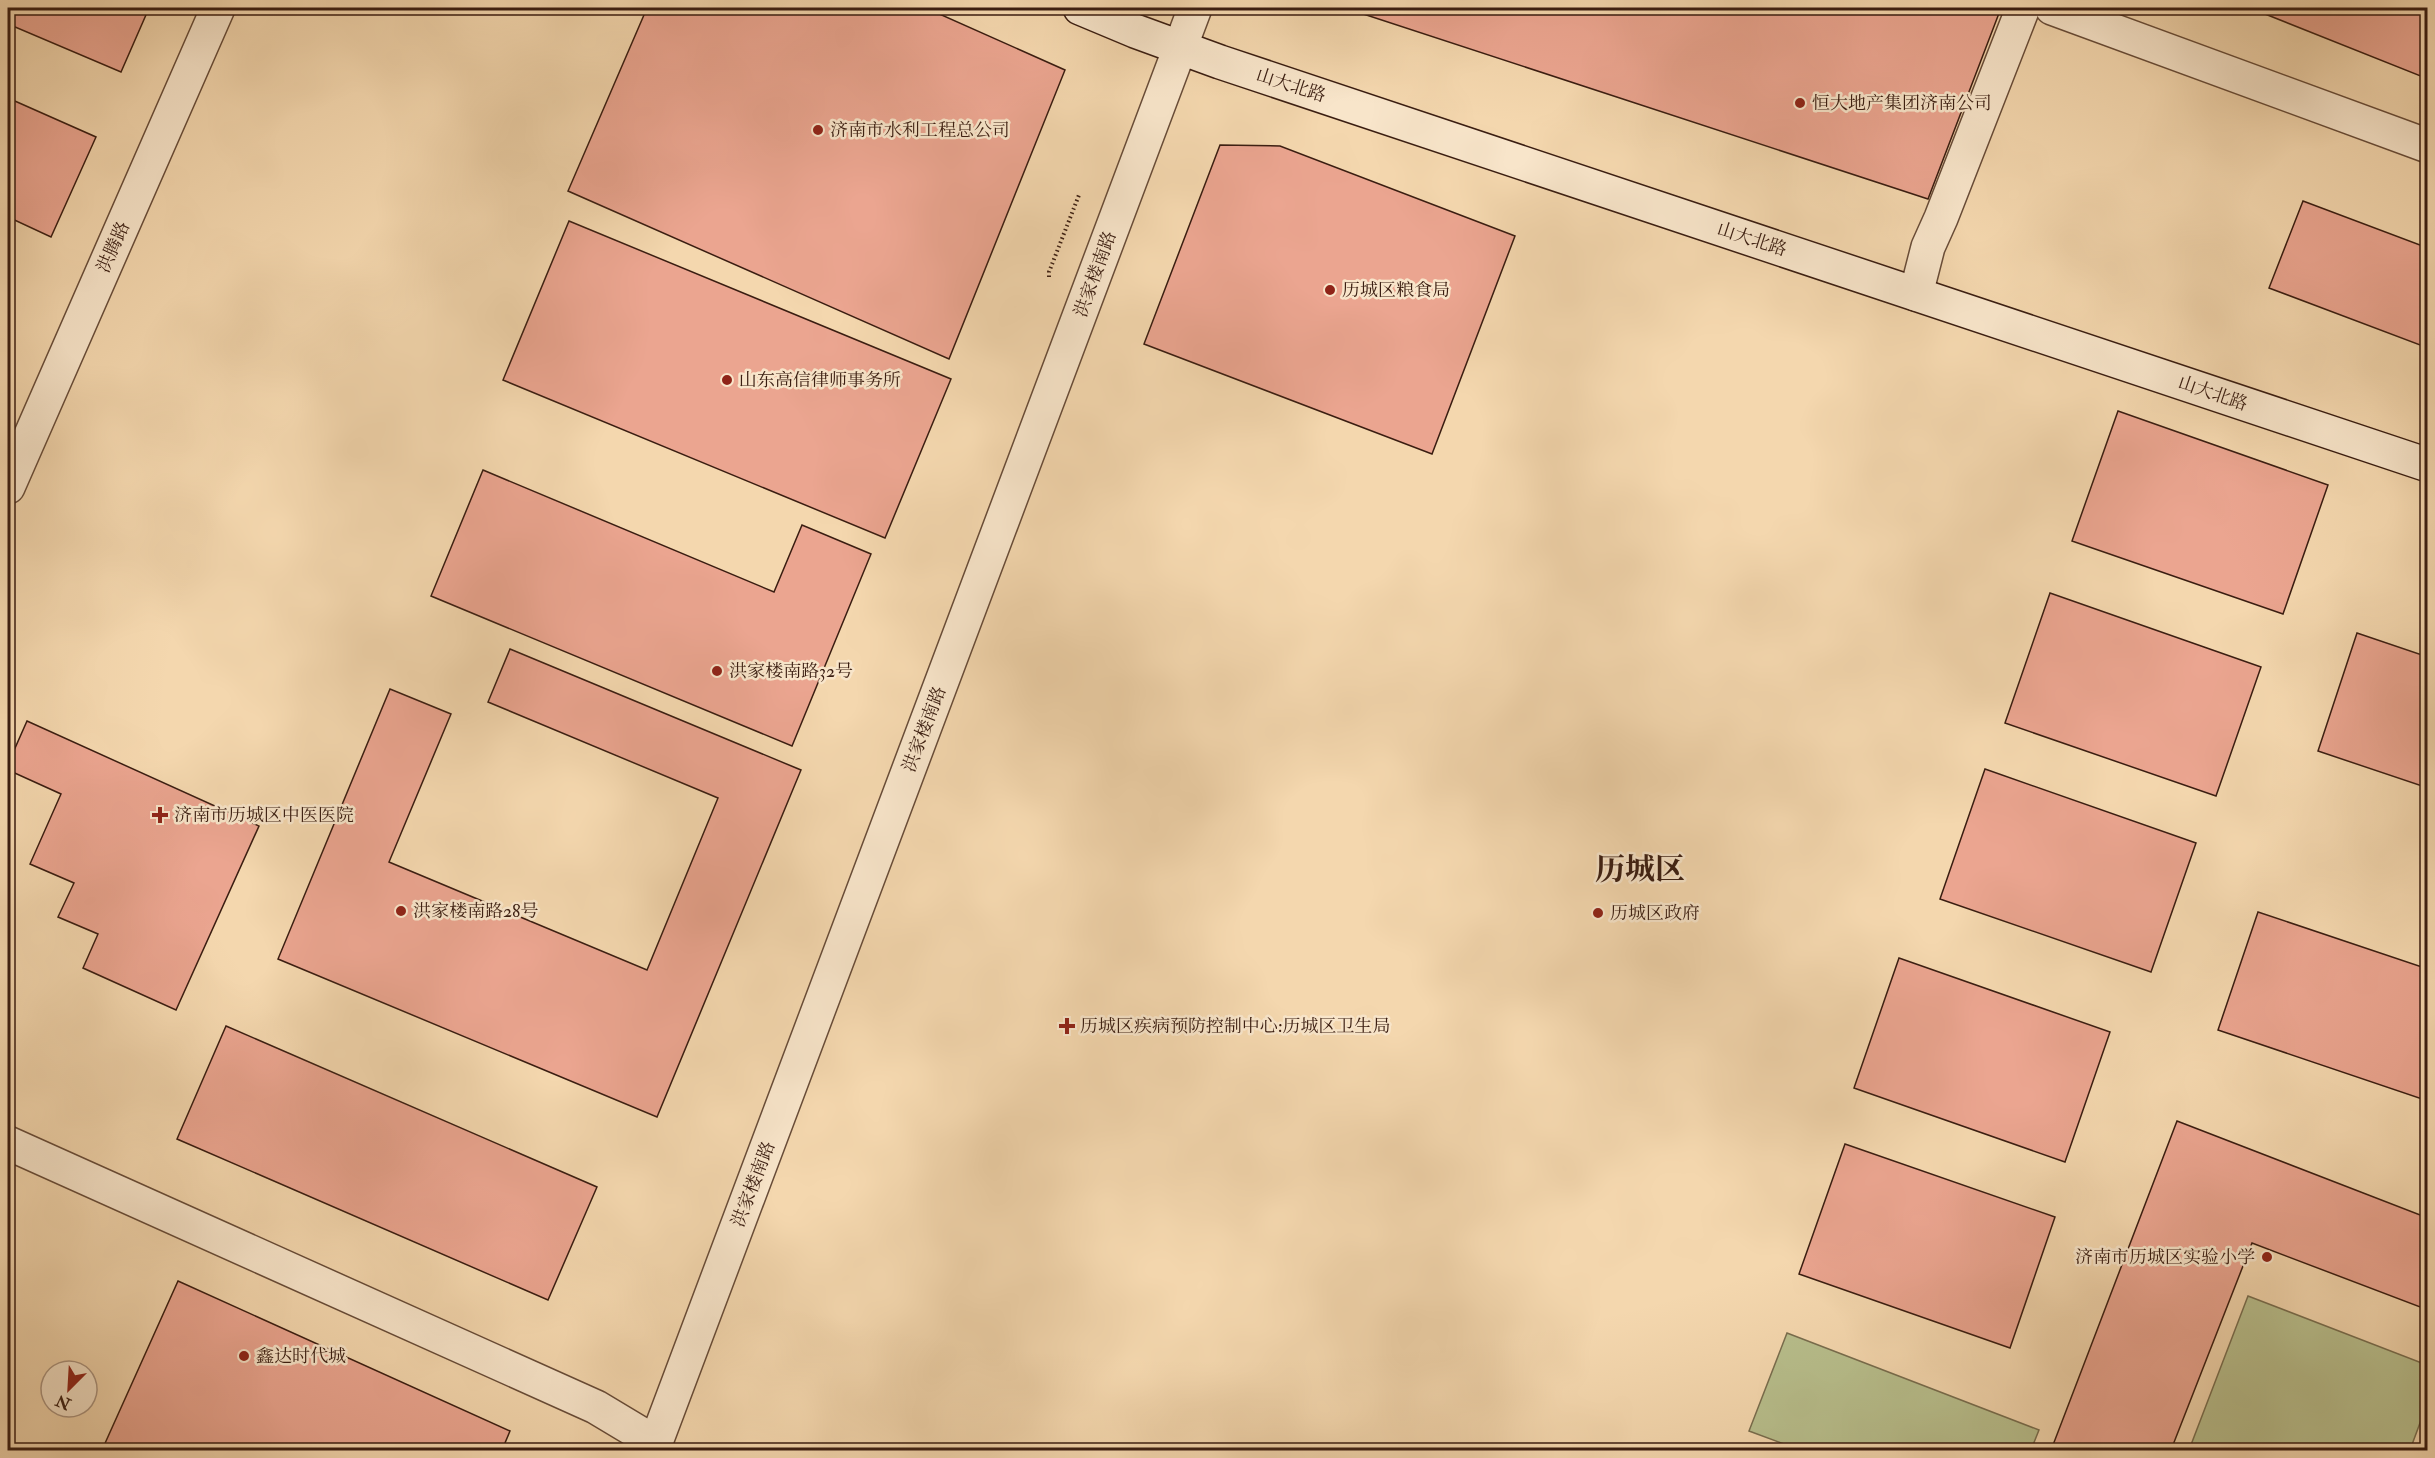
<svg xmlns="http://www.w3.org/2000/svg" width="2435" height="1458" font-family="'IM FELL Double Pica','Noto Serif SC',serif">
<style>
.green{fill:#b8bf8d;stroke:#796e4f;stroke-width:1.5}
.building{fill:#eba590;stroke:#3a1d11;stroke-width:1.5}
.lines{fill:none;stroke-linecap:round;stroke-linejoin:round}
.minor-casing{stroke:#684c38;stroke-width:36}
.tertiary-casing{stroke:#684c38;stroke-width:36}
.secondary-casing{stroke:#3a1d11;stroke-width:36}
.path{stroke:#3a1d11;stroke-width:4;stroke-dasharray:1.5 3;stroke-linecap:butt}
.minor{stroke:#f8e5ca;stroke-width:33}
.tertiary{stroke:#f8e5ca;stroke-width:33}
.secondary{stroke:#f8e5ca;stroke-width:33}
.poi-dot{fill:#8f2418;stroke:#f8e5ca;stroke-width:2}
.labels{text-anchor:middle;stroke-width:5;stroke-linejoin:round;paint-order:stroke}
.street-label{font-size:18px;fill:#3a1d11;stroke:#f8e5ca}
.poi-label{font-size:18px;fill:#3a1d11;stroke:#f8e5ca;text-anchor:start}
.town-label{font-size:30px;font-weight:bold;fill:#3a1d11;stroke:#f8e5ca}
</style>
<rect width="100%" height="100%" fill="#f4d7ae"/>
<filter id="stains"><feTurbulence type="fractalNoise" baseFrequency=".00333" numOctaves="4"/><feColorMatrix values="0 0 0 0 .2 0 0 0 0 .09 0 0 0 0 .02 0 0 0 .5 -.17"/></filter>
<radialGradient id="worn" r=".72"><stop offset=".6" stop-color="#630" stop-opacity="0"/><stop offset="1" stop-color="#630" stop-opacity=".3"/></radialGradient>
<g class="green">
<polygon points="2248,1296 2427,1365 2427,1404 2410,1450 2189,1450"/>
<polygon points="1787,1333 2039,1430 2031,1450 1800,1450 1749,1431"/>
</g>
<g class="building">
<polygon points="8,8 149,8 121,72 8,24"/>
<polygon points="647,8 926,8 1065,70 949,359 568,191"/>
<polygon points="1345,8 2001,8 1928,199"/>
<polygon points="2250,8 2428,8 2428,79"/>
<polygon points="8,98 96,137 51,237 8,217"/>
<polygon points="1220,145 1280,146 1515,236 1432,454 1144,344"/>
<polygon points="2303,201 2428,248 2428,348 2269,288"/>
<polygon points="569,221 951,379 885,538 503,380"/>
<polygon points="2118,411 2328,485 2283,614 2072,541"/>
<polygon points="483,470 774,592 802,525 871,554 792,746 431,596"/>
<polygon points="2050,593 2261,667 2216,796 2005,723"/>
<polygon points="2357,633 2428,657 2428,788 2318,751"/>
<polygon points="510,649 801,770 657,1117 278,959 390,689 451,714 389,862 647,970 718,798 488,702"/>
<polygon points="27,721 259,826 176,1010 83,968 98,934 58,917 74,883 30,864 61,794 8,770 8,764"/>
<polygon points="1985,769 2196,843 2151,972 1940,899"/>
<polygon points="2258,912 2428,969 2428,1101 2218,1030"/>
<polygon points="1899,958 2110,1032 2065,1162 1854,1088"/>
<polygon points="226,1026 597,1187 548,1300 177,1139"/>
<polygon points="2177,1121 2428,1218 2428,1310 2252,1243 2171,1450 2068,1450 2053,1445"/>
<polygon points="1845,1144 2055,1217 2010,1348 1799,1274"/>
<polygon points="178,1281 510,1431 502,1450 102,1450"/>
</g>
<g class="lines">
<defs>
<g id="minor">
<polyline points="2052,8 2428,146"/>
<polyline points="1916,294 1928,247 1941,218 2023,8"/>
<polyline points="8,487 218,8"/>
<polyline points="8,1143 596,1407 656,1443"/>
</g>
<polyline id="tertiary" points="653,1450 1195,8"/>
<polyline id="secondary" points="1080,8 1135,31 1220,62 2428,465"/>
</defs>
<use href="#minor" class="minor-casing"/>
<use href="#tertiary" class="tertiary-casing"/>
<use href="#secondary" class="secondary-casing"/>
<polyline class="path" points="1049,277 1049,272 1079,195"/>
<use href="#minor" class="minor"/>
<use href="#tertiary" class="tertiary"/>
<use href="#secondary" class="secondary"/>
</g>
<g class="poi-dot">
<circle cx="1800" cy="103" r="6"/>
<circle cx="818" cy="130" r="6"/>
<circle cx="1330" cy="290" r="6"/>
<circle cx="727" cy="380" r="6"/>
<circle cx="717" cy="671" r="6"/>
<path d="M157 806h6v6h6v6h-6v6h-6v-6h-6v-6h6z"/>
<circle cx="401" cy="911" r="6"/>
<circle cx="1598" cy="913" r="6"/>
<path d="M1064 1017h6v6h6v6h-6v6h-6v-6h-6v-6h6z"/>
<circle cx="2267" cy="1257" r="6"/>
<circle cx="244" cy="1356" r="6"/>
</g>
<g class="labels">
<g class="street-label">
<text transform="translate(1291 85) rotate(18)" y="6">山大北路</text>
<text transform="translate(1752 239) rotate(18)" y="6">山大北路</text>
<text transform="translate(113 247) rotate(-66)" y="6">洪腾路</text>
<text transform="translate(1095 274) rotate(-70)" y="6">洪家楼南路</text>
<text transform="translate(2213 393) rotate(19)" y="6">山大北路</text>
<text transform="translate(924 729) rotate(-69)" y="6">洪家楼南路</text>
<text transform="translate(753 1184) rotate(-69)" y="6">洪家楼南路</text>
</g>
<g class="poi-label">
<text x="1812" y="109">恒大地产集团济南公司</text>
<text x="830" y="136">济南市水利工程总公司</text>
<text x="1342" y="296">历城区粮食局</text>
<text x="739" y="386">山东高信律师事务所</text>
<text x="729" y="677">洪家楼南路32号</text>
<text x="174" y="821">济南市历城区中医医院</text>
<text x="413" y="917">洪家楼南路28号</text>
<text x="1610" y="919">历城区政府</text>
<text x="1080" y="1032">历城区疾病预防控制中心:历城区卫生局</text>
<text x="2255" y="1263" text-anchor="end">济南市历城区实验小学</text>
<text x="256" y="1362">鑫达时代城</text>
</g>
<g class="town-label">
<text x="1640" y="879">历城区</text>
</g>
</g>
<rect width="2435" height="1458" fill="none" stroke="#f4d7ae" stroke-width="30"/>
<rect x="9" y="9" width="2417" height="1440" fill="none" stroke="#3a1d11" stroke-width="3"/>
<rect x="15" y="15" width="2405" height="1428" fill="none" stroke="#3a1d11" stroke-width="1.5"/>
<g transform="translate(69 1389) rotate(204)"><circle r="28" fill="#f8e5ca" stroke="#ac9580" stroke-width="1.5"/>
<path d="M0-4.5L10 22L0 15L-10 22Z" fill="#8f2418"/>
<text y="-9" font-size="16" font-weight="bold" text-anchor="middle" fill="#3a1d11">N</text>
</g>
<rect width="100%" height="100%" filter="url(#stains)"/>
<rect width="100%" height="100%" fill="url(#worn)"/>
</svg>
